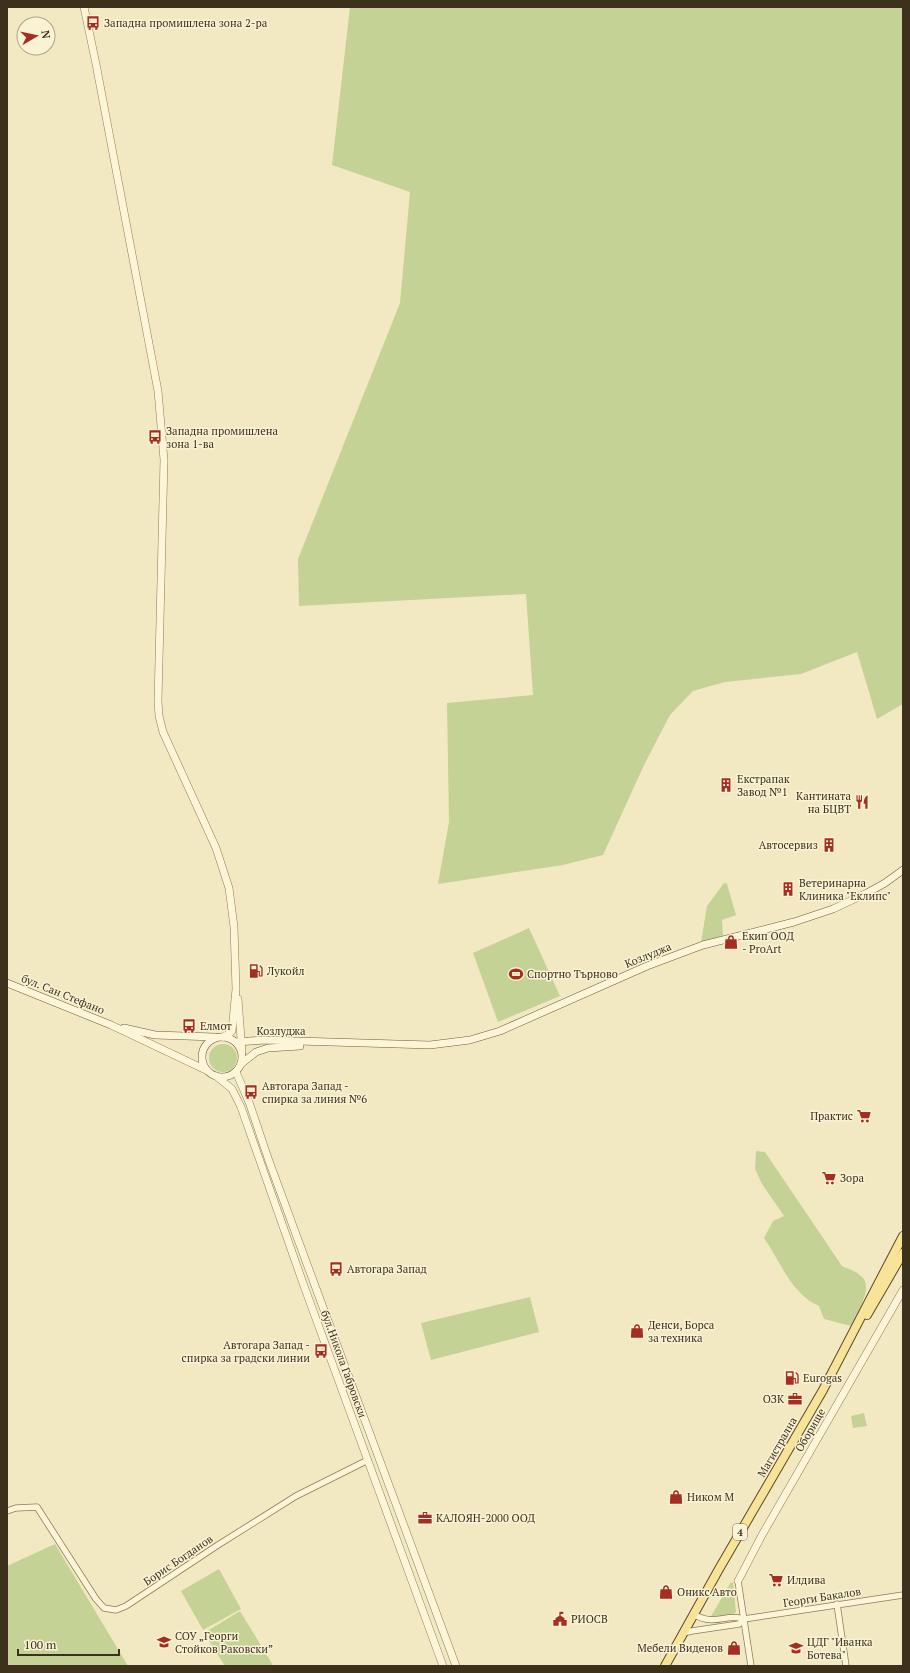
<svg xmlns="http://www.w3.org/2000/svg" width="910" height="1673" font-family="'PT Serif',serif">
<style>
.green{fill:#c5d296}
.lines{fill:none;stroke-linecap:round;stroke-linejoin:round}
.minor-casing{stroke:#8f7b58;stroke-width:7}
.tertiary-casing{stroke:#8f7b58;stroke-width:8}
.secondary-casing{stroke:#715b3b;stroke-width:8}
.primary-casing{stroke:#5c472c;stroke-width:10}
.minor{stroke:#fcf5d7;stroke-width:5.5}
.tertiary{stroke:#fcf5d7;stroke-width:7}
.secondary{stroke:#fcf5d7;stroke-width:7}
.primary{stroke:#f8e498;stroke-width:8}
.labels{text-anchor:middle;stroke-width:3;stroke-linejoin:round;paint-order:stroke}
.shield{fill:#f9f2d4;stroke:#756a54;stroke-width:1}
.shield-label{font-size:10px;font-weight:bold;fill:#3d301d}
.poi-label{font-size:11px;fill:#3d301d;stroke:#f9f2d4;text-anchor:start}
.street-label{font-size:11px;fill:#3d301d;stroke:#f9f2d4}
</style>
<rect width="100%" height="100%" fill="#f2e9c3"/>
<g class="green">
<polygon points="350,7 903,7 903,704 877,719 857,652 801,674 725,682 693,691 670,715 645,763 603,855 563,865 438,884 449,822 447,703 533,695 526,594 299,606 298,559 400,303 410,192 332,165"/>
<polygon points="724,883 727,884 736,915 722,920 723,936 701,942 707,906"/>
<polygon points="529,928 560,996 498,1022 473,953"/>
<circle cx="223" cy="1058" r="14"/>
<path d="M756,1151L765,1152L842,1266C848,1269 856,1271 861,1276C875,1287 856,1314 851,1326L824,1319L819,1306C792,1295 780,1261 764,1238L773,1221L784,1216L762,1184L755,1169Z"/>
<polygon points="530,1297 539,1332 431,1360 421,1323"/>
<polygon points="864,1413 867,1426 853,1428 851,1416"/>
<polygon points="55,1544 128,1666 7,1666 7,1566"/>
<polygon points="219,1569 241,1609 203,1630 181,1591"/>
<polygon points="731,1582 733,1583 736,1612 734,1614 710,1618"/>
<polygon points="240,1611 271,1662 273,1666 225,1666 204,1633"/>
</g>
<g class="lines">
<defs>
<g id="minor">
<polyline points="7,1511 16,1508 37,1507 96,1599 104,1608 116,1610 126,1606 218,1545 296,1496 368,1460"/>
<polyline points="738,1581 751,1666"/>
<polyline points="837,1604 846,1666"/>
<path d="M693,1614C716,1627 724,1613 744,1619L903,1595"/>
<polyline points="683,1633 692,1631 739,1624 744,1619"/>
</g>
<g id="tertiary">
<polyline points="84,7 96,64 158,391 164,460 158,701 159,716 163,732 216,848 229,888 234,927 236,989 232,1031 229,1034 223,1037"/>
<polyline points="238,999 242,1052"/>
<polyline points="236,1072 249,1102 269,1161 314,1283 456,1666"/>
<polyline points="216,1076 232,1089 241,1107 304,1286 443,1666"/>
<polyline points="738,1581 762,1535 903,1290"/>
</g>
<g id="secondary">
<polyline points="7,983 111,1025 208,1071"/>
<polyline points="124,1028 155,1035 215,1037"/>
<circle cx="222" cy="1057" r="20"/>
<polyline points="236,1042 265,1040 430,1045 470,1040 500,1031 647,966 703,945 794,922 833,909 867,893 885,883 903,870"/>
<polyline points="241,1064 256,1052 268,1048 300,1046"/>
</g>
<g id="primary">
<polyline points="867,1315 903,1253"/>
<polyline points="665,1666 719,1569 823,1390 903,1236"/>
</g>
</defs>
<use href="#minor" class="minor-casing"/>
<use href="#tertiary" class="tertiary-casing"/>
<use href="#secondary" class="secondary-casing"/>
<use href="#primary" class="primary-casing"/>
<use href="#minor" class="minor"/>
<use href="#tertiary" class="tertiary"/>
<use href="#secondary" class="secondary"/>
<use href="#primary" class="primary"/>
</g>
<defs>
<symbol id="bus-bare" viewBox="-9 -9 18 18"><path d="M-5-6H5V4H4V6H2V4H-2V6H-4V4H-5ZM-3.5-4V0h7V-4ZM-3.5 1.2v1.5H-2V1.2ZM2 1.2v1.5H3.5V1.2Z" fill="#a42e22" stroke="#f9f2d4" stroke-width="2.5" paint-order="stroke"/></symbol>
<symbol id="building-bare" viewBox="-9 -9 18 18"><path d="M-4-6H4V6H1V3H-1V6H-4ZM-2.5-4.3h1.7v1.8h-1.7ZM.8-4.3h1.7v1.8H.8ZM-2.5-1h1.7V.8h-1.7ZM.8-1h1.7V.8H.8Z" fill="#a42e22" stroke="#f9f2d4" stroke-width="2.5" paint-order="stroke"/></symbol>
<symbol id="restaurant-bare" viewBox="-9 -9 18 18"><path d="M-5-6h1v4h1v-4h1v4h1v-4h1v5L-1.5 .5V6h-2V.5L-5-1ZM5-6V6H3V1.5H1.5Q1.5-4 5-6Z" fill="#a42e22" stroke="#f9f2d4" stroke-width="2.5" paint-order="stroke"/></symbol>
<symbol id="shop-bare" viewBox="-9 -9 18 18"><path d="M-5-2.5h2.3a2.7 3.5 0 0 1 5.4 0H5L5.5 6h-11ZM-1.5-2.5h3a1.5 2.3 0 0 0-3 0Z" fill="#a42e22" stroke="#f9f2d4" stroke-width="2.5" paint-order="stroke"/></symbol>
<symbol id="fuel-bare" viewBox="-9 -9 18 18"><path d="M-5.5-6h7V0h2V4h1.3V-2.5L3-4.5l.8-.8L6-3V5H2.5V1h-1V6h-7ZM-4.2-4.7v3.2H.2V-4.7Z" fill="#a42e22" stroke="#f9f2d4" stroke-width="2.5" paint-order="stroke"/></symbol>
<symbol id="stadium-bare" viewBox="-9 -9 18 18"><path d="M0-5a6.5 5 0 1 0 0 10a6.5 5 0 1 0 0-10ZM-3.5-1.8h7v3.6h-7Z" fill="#a42e22" stroke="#f9f2d4" stroke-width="2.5" paint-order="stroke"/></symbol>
<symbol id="supermarket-bare" viewBox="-9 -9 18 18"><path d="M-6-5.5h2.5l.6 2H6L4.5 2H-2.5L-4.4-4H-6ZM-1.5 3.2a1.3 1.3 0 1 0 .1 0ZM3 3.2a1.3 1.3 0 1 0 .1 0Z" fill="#a42e22" stroke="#f9f2d4" stroke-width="2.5" paint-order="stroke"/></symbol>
<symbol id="office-bare" viewBox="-9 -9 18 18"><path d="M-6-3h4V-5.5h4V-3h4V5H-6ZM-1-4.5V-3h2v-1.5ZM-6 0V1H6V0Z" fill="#a42e22" stroke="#f9f2d4" stroke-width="2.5" paint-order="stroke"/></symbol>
<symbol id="civic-bare" viewBox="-9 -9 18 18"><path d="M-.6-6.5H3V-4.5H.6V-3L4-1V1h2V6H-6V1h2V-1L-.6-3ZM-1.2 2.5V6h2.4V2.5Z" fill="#a42e22" stroke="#f9f2d4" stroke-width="2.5" paint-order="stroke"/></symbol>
<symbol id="school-bare" viewBox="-9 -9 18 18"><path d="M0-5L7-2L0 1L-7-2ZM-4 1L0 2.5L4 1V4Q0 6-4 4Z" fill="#a42e22" stroke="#f9f2d4" stroke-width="2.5" paint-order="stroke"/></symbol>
</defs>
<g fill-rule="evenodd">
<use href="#bus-bare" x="83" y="13" width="20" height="20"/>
<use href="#bus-bare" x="145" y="427" width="20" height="20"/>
<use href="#building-bare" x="716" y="775" width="20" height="20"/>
<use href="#restaurant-bare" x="852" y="792" width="20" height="20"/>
<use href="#building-bare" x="819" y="835" width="20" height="20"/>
<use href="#building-bare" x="778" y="879" width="20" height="20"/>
<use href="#shop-bare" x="721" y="932" width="20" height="20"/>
<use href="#fuel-bare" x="246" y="961" width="20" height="20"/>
<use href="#stadium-bare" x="506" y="964" width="20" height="20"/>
<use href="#bus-bare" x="179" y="1016" width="20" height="20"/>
<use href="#bus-bare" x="241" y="1082" width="20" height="20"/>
<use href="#supermarket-bare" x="854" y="1106" width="20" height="20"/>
<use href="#supermarket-bare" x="819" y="1168" width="20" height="20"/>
<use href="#bus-bare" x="326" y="1259" width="20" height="20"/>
<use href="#shop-bare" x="627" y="1321" width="20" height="20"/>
<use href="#bus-bare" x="311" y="1341" width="20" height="20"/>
<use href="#fuel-bare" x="782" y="1368" width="20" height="20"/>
<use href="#office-bare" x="785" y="1389" width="20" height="20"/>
<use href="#shop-bare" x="666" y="1487" width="20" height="20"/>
<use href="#office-bare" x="415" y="1508" width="20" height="20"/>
<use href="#supermarket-bare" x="766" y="1570" width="20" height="20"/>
<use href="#shop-bare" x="656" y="1582" width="20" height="20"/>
<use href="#civic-bare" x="550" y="1609" width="20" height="20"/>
<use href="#school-bare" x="154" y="1632" width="20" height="20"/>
<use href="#shop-bare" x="724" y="1638" width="20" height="20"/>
<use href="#school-bare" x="786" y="1638" width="20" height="20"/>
</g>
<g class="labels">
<rect class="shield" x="733" y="1524" width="14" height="16" rx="3"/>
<g class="shield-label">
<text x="740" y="1536">4</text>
</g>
<g class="poi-label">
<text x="104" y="27">Западна промишлена зона 2-ра</text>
<text x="166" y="435">Западна промишлена<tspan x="166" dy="13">зона 1-ва</tspan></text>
<text x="737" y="783">Екстрапак<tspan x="737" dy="13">Завод №1</tspan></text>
<text x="851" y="800" text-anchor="end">Кантината<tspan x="851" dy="13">на БЦВТ</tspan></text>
<text x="818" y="849" text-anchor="end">Автосервиз</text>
<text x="799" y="887">Ветеринарна<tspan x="799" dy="13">Клиника "Еклипс"</tspan></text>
<text x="742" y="940">Екип ООД<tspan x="742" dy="13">- ProArt</tspan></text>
<text x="267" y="975">Лукойл</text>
<text x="527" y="978">Спортно Търново</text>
<text x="200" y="1030">Елмот</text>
<text x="262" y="1090">Автогара Запад -<tspan x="262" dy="13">спирка за линия №6</tspan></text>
<text x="853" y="1120" text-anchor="end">Практис</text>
<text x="840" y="1182">Зора</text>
<text x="347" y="1273">Автогара Запад</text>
<text x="648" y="1329">Денси, Борса<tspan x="648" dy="13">за техника</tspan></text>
<text x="310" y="1349" text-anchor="end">Автогара Запад -<tspan x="310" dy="13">спирка за градски линии</tspan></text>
<text x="803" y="1382">Eurogas</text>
<text x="784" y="1403" text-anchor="end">ОЗК</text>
<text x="687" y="1501">Ником М</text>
<text x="436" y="1522">КАЛОЯН-2000 ООД</text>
<text x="787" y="1584">Илдива</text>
<text x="677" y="1596">Оникс Авто</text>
<text x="571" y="1623">РИОСВ</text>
<text x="175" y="1640">СОУ „Георги<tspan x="175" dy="13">Стойков Раковски”</tspan></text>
<text x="807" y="1646">ЦДГ "Иванка<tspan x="807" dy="13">Ботева"</tspan></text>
<text x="723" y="1652" text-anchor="end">Мебели Виденов</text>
</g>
<g class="street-label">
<text transform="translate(648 955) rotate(-22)" y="4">Козлуджа</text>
<text transform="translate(63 994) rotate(22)" y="4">бул. Сан Стефано</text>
<text x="281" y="1035">Козлуджа</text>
<text transform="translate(344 1364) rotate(70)" y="4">бул.Никола Габровски</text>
<text transform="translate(810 1430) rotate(-60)" y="4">Оборище</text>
<text transform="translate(777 1447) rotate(-60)" y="4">Магистрална</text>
<text transform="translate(178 1560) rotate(-34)" y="4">Борис Богданов</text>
<text transform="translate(822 1597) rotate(-9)" y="4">Георги Бакалов</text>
</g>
</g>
<rect width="910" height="1673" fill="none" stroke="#3d301d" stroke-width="16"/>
<g transform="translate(36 36) rotate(81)"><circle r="19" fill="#f9f2d4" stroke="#aea48b"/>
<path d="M0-3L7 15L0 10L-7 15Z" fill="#a42e22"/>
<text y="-6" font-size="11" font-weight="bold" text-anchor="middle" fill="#3d301d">N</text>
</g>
<path d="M18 1649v6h101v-6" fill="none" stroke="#3d301d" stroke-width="2"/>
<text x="24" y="1649" font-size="12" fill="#3d301d" stroke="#f9f2d4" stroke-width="3" paint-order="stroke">100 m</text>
</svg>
